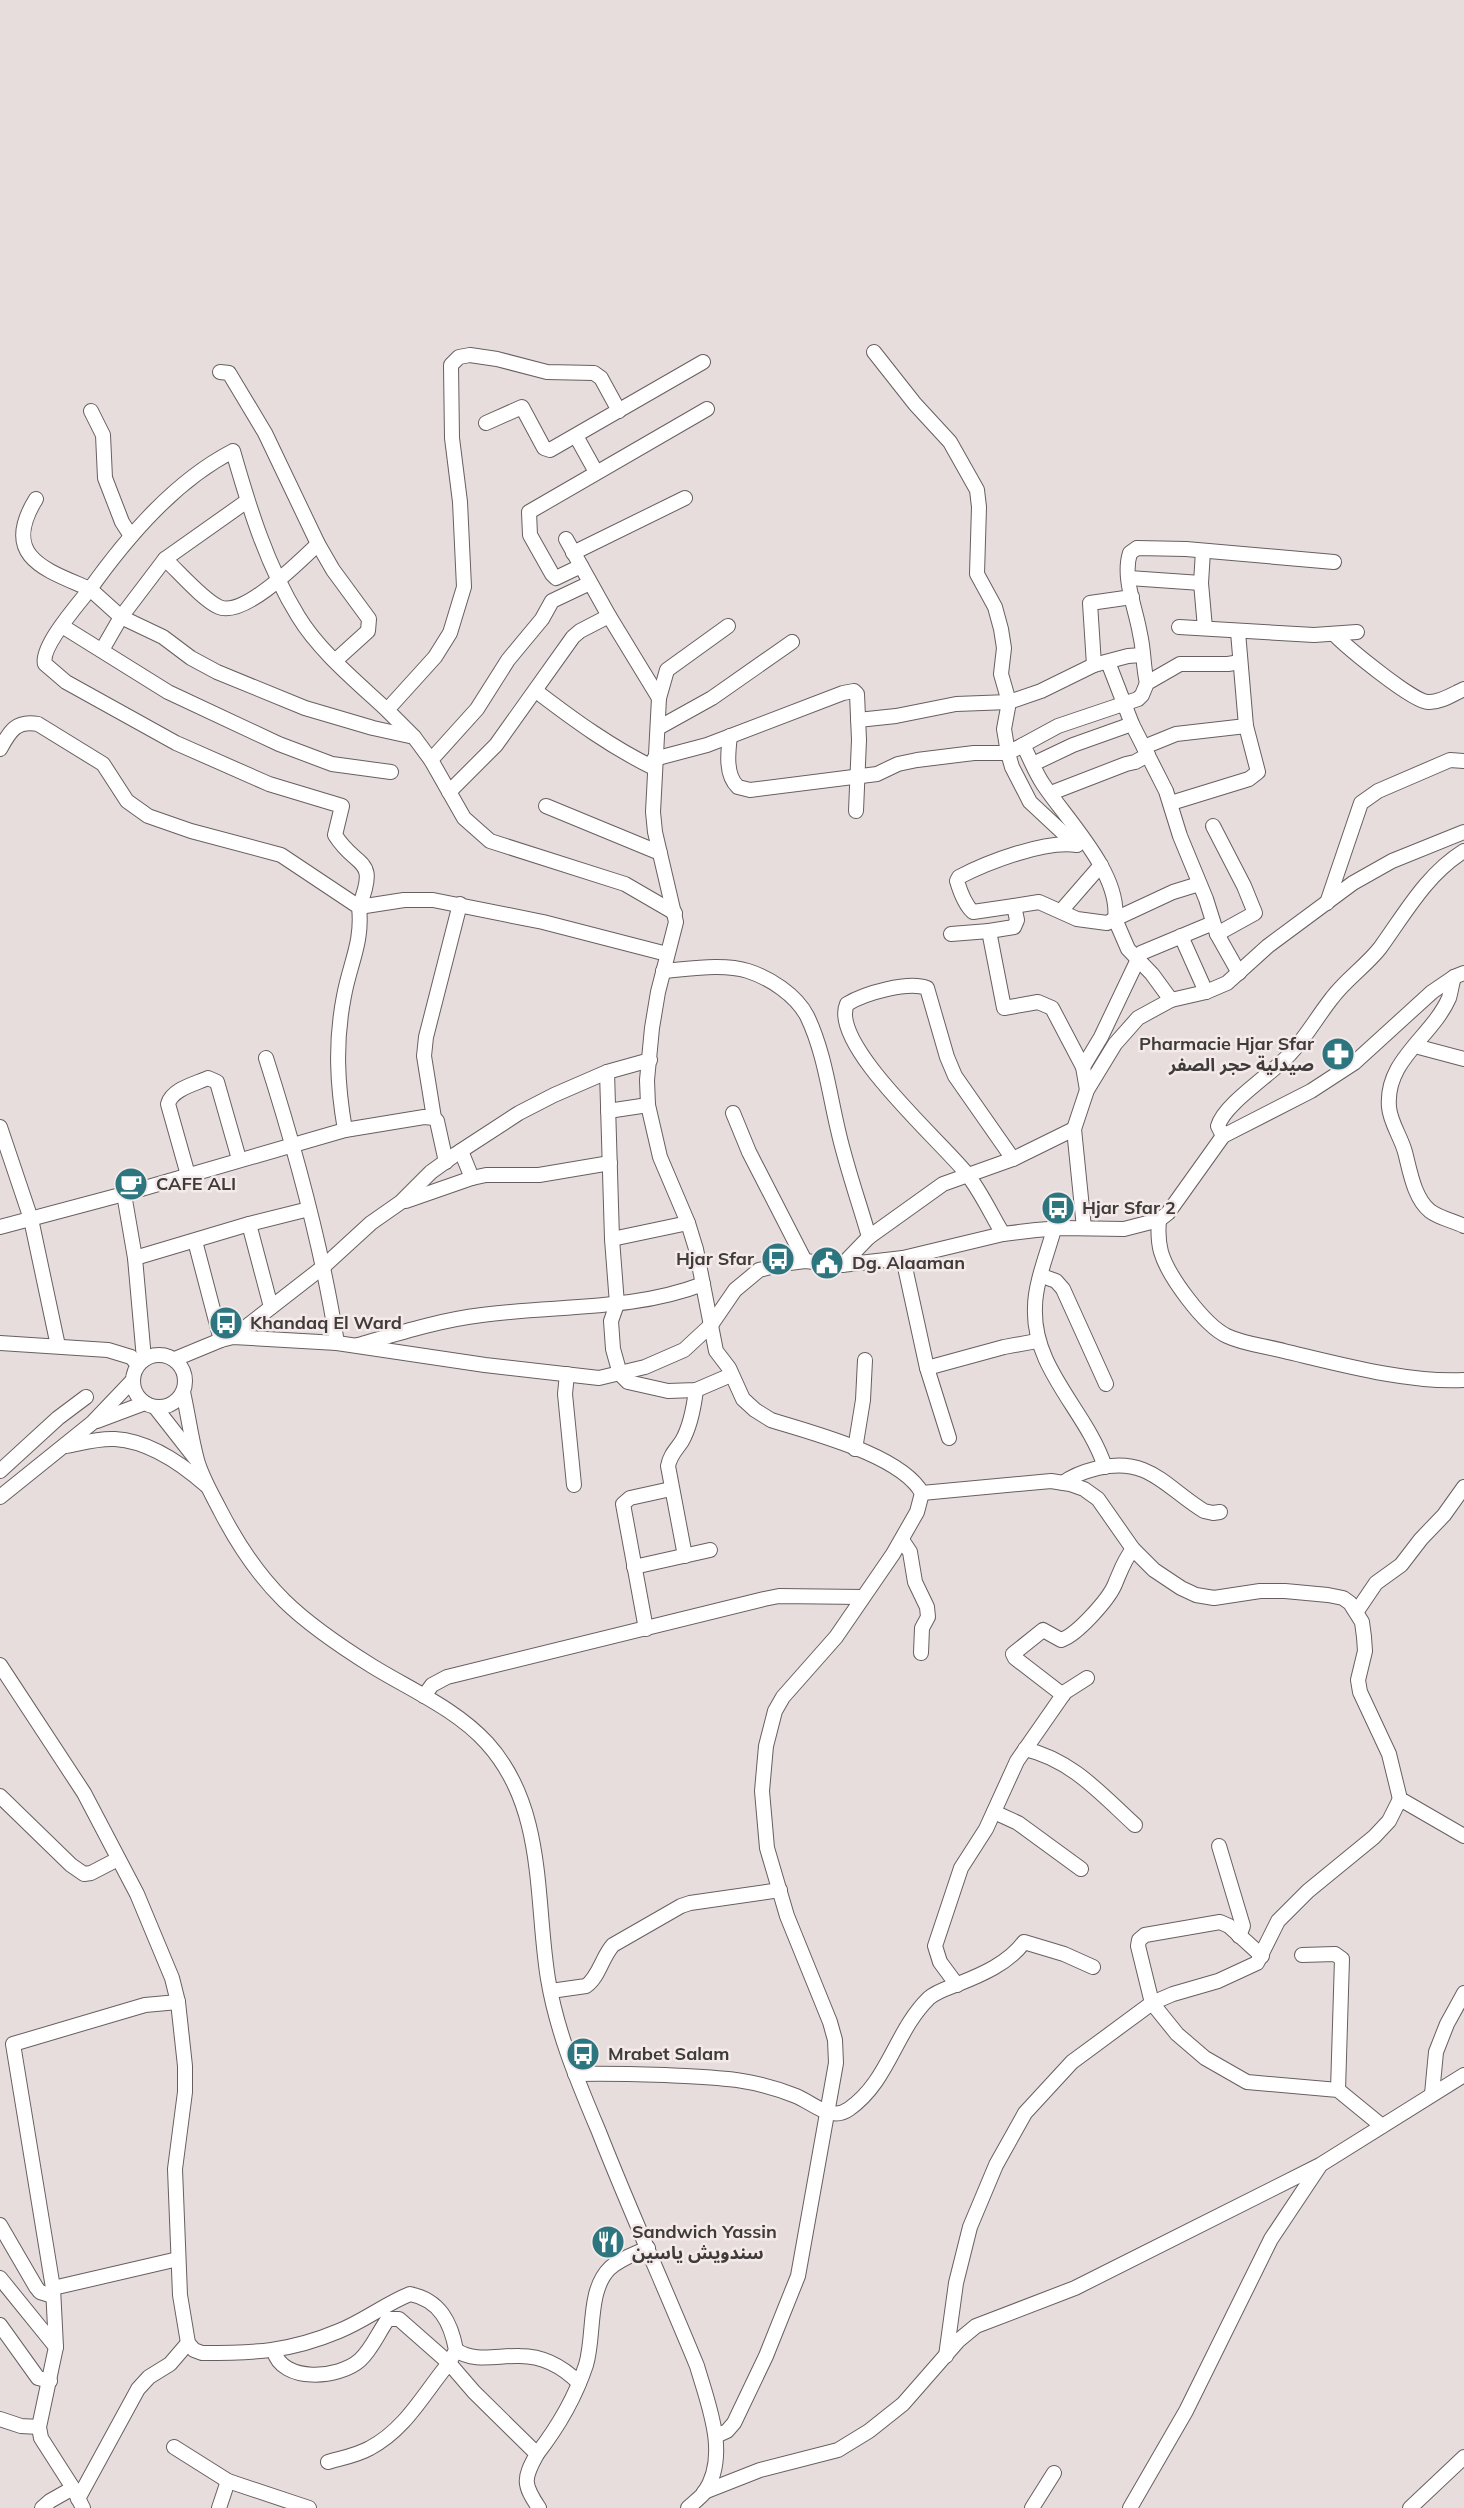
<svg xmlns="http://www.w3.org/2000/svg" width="1464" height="2508" font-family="Mulish,'Noto Sans Arabic',sans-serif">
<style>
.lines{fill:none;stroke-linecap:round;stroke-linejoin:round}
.minor-casing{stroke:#685f60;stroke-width:16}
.minor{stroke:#fff;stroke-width:14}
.labels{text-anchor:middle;stroke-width:5;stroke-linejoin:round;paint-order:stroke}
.poi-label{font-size:18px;font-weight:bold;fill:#3f3b3b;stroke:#f4eaea;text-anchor:start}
</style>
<rect width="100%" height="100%" fill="#e7dddd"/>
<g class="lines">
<defs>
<g id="minor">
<path d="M874,352L915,404L950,442L977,490L979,507L977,574L995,607L1001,629L1004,648L1001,674L1009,702L1004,729L1008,753L1023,745C1030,758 1035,772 1043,784C1067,820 1121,874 1115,919L1173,892L1199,884"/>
<polyline points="220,372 229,373 265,433 318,544 333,570 369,619 368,631 336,660"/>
<polyline points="91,411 103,435 105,478 122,522 131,536"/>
<polyline points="486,423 522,407 544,448 550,450 703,362"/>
<polyline points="576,436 596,472"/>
<path d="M36,499C0,557 46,570 90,589C79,603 40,647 45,664L66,682L176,743L269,784L342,806L335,835C357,870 379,856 359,907"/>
<polyline points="566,539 609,616 659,698"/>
<polyline points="1203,551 1201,583 1205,628"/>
<polyline points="573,553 685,498"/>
<path d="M165,559C179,572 203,600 219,607C244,618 300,561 318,544"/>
<polyline points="581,566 556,578 552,574 530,535 529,512 707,409"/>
<polyline points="1129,578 1201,583"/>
<polyline points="590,583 552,601 542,619 508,660 477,709 431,760 464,818 490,841 625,884 675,913"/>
<polyline points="62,626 168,692 279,744 332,764 391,772"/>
<polyline points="1179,627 1314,635 1357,632"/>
<path d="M1335,635C1348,648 1413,702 1428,702C1440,703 1453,694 1464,689"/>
<polyline points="102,650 121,617 165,559 247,501"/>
<polyline points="1108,662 1132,724 1166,791 1180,836 1206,899 1217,934 1239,973"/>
<polyline points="1094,665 1090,603 1132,597"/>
<path d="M1147,683C1143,667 1144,650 1140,634C1136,609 1122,578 1130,553L1137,548L1186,549L1334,562"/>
<path d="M536,691C574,720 611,747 654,768"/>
<path d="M387,710C357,682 319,651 298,616C267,566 249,507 233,451C175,481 128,536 90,589L121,617L163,637L191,658L217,672L305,708L373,728L414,737"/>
<polyline points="858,720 896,716 956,704 1009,702 1041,691 1094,665 1128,656 1142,655"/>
<polyline points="658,728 712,698 792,642"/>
<path d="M730,736C728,752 725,775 738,787L750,790L877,774L898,764L917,760L974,753H1008L1012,767L1030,802L1075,844"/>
<polyline points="1023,745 1058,726 1138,699 1142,695 1147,683 1180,664 1228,664 1240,662"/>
<polyline points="1144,747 1176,734 1246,726"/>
<path d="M0,749C10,731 16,720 38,724L103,764L127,801L148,816L191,831L281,855L359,907C363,942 350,963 344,996C335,1042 337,1084 345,1130"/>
<polyline points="654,759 707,745 843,693 854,691 857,694 859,740 856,811"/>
<polyline points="431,760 414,737 387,710 435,657 450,633 464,587 460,502 452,438 451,365 459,357 470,355 497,359 547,372 594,373 601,378 619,411"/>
<polyline points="1033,764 1073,745 1132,724"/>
<polyline points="449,792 496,745 573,637 580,631 609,616"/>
<polyline points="1051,793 1126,764 1135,762 1148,755"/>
<polyline points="1171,803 1249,779 1258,772 1246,726 1238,632"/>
<polyline points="546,806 660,853"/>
<polyline points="1213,826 1244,886 1255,913 1217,934"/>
<polyline points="1327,903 1361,803 1378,791 1450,760 1464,761"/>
<polyline points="1014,906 1039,902 1077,919 1107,923 1115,919 1128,949 1152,974 1171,1000"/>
<polyline points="359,907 404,900 433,900 543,922 667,954"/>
<polyline points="1061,911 1101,865"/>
<path d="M989,931L1014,927L1017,920L1014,906L973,912C965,905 960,891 957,881L959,877C988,862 1045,840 1077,845"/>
<polyline points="951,934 989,931 1004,1008 1038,1002 1052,1008 1083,1067 1087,1090"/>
<polyline points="1181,936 1206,992"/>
<path d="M663,971C689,969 723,963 748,971C770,978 796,995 807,1016C824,1051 829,1092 838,1130C846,1166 859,1202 869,1237"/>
<path d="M1454,977C1452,983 1451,991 1449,998C1432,1037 1385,1060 1389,1107C1390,1122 1401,1137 1405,1152C1410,1171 1414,1198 1430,1211C1439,1218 1454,1221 1464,1226"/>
<polyline points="1415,1046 1464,1059"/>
<path d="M266,1058C296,1152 322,1246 337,1343"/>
<polyline points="1083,1067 1101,1037 1141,953 1213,923"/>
<polyline points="607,1072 612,1239 617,1304 611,1321 613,1349 620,1374 628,1382 668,1391 696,1390 731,1375"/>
<polyline points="608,1111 648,1105"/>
<polyline points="733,1113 749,1152 805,1261"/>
<polyline points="434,1118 424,1056 426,1037 460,904"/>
<polyline points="0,1127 31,1219 58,1346"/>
<polyline points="1074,1129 1087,1090 1115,1044 1138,1018 1171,1000 1206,992 1227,983 1268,946 1353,883 1392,861 1464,832"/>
<path d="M1223,1136L1218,1126C1224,1104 1273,1073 1290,1054C1306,1037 1317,1017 1332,998C1346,979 1366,966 1380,948C1406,912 1426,875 1464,851"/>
<polyline points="461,1151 472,1178"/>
<path d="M188,1175L168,1104C172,1089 195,1084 208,1078L217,1082L239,1159"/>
<polyline points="124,1194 135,1258 144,1359"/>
<polyline points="406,1201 472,1178 486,1175 539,1175 610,1163"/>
<path d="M1159,1220C1158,1231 1158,1241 1161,1252C1168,1276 1204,1325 1227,1336C1244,1344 1265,1346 1284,1351C1339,1364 1408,1383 1464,1380"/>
<polyline points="249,1224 271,1307"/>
<polyline points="0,1227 124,1194 345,1130 424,1117 434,1118 437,1121 446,1162"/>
<path d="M1054,1229C1048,1252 1035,1283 1035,1307C1032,1369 1087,1411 1105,1467"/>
<path d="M1003,1234C991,1214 981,1192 967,1174C942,1142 829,1044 847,1004C865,993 908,981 927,988L947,1057L955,1076L1013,1159"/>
<polyline points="612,1239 688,1223"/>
<polyline points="195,1241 221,1340"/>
<polyline points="135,1258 249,1224 309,1209"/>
<polyline points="903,1258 927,1368 949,1438"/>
<polyline points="842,1265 869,1237 943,1184 1013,1159 1074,1129 1084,1228"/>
<polyline points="1042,1276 1056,1281 1063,1289 1106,1384"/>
<polyline points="233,1337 323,1267 371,1223 401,1202 431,1172 456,1154 519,1113 554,1095 607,1072 650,1060"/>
<polyline points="0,1343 108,1350 131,1357 138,1365"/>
<path d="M358,1345C399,1333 440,1320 482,1315C556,1305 633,1311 703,1284"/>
<circle cx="159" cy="1381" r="26"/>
<polyline points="175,1359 221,1340 233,1337 337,1343 485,1365 599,1378 645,1367 684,1350 711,1325 735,1290 759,1270 782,1264 805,1261 842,1265 903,1258 1003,1234 1036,1230 1062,1228 1124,1229 1159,1220 1168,1213 1223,1136 1311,1091 1354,1063 1432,992 1454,977 1464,973"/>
<polyline points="927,1368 1004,1347 1037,1341"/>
<polyline points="567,1374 565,1394 574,1485"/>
<path d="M183,1392C188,1414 191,1438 197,1460C202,1478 213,1496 221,1512C261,1589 300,1621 372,1666C411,1690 456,1709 487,1743C546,1808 535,1899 548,1979C557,2033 578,2082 599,2132C630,2211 665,2288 697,2366C708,2404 730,2456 704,2493C700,2498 693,2503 688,2508"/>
<polyline points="155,1407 195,1458"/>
<polyline points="97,1421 145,1403"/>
<path d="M66,1446C82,1443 98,1438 115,1439C149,1441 182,1464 207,1486"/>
<polyline points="855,1449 863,1400 865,1360"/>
<polyline points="0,1471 58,1418 86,1397"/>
<path d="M1063,1483C1073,1475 1086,1471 1098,1468C1149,1456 1166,1488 1204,1511L1213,1513L1220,1512"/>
<polyline points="922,1493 1051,1481 1070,1484 1084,1489 1098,1499 1133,1549 1154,1570 1181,1588 1196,1595 1214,1598 1260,1591 1285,1591 1328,1595 1343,1598 1350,1603 1362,1622 1364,1637 1365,1651 1358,1680 1360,1692 1389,1754 1400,1799 1464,1836"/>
<polyline points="0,1497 92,1423 133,1380"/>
<polyline points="902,1540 910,1552 915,1582 927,1607 928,1617 922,1628 921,1653"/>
<path d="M685,1556L668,1466C670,1455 676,1450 682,1441C690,1427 694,1406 696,1390"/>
<polyline points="634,1567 710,1550"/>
<polyline points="1357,1611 1376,1583 1401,1565 1421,1539 1444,1515 1464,1487"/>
<polyline points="646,1629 623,1504 630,1498 671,1489"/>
<path d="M0,1665L84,1793L137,1894L172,1978L178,2002L185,2066V2092L175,2169L180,2295L188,2343L194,2350L202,2353C255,2353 289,2352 339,2331C364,2321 385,2304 410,2294C440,2300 451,2323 456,2350L449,2363L399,2319H388C378,2333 372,2349 360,2360C339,2379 282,2383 274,2351"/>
<path d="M1063,1695L1015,1658L1013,1654L1043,1630L1061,1640C1077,1635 1109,1599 1115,1584C1121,1570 1124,1560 1133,1549"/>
<polyline points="424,1696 432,1685 447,1677 764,1599 779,1596 862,1597"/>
<path d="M1025,1749C1072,1760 1101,1794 1135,1825"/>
<polyline points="0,1796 71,1865 84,1874 91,1873 118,1859"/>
<polyline points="994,1812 1018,1823 1081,1869"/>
<polyline points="1219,1846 1243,1926 1239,1936"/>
<polyline points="1302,1955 1335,1954 1342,1959 1338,2090"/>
<polyline points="1262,1956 1229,1926 1220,1922 1145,1935 1139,1940 1138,1946 1152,2003 1177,2034 1205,2058 1247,2082 1338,2090 1382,2126"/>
<polyline points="957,1985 940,1962 935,1946 961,1868 986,1829 1017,1761 1065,1692 1087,1678"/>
<path d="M551,1991L586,1986C599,1977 602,1957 613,1945L681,1906L690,1903L780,1890"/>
<path d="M575,2074C605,2073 635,2074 665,2075C715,2078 749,2077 796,2096C813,2103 831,2122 849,2109C889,2081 895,2031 929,1998C937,1991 948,1988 958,1984C981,1975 1009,1963 1024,1942L1064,1954L1093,1967"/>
<polyline points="1432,2094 1436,2052 1447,2024 1464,1993"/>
<polyline points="0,2225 36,2287 40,2292 53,2296"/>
<polyline points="0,2278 56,2347"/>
<polyline points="53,2288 178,2259"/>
<polyline points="0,2325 38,2378 50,2381"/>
<path d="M456,2350C474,2363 499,2355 520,2356C543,2356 563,2367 579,2383"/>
<polyline points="946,2356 956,2283 970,2227 996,2165 1025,2113 1072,2062 1152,2003 1173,1994 1218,1981 1257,1963 1278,1921 1308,1891 1374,1837 1389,1821 1400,1799"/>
<polyline points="0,2419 21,2426 39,2427"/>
<path d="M716,2436L727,2431L734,2423L766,2356L798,2276L836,2063L835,2040L830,2022L787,1916L767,1848L762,1791L766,1746L775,1711L783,1697L836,1637L893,1554L917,1512L922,1493C901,1455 812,1433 771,1420L755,1410L743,1399L729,1368L716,1351L696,1249L688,1223L660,1157L648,1105L647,1080L652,1028L658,992L676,922L655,832L653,812L659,698L667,670L728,626"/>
<polyline points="174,2447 228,2481 309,2508"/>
<path d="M537,2454C558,2427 575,2398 586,2365C595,2335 587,2290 610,2268C621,2258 635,2254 648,2248"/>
<path d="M328,2462C342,2458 358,2455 370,2448C406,2429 424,2393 449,2363L474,2392L537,2454C523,2479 523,2484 539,2508"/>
<polyline points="704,2492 760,2470 838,2450 869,2431 903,2404 959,2340 976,2326 1075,2288 1320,2165 1464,2075"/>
<polyline points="78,2499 138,2389 149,2377 170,2364 188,2343"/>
<polyline points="42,2508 50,2501 73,2488"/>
<polyline points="83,2508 73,2488 41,2438 39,2427 56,2347 53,2288 13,2044 145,2005 178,2002"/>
<polyline points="219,2508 228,2481"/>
<polyline points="1032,2508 1054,2473"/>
<polyline points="1130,2508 1186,2411 1271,2239 1319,2167"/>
<polyline points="1410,2508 1464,2457"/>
</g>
</defs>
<use href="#minor" class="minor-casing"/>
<use href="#minor" class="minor"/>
</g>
<defs>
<symbol id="pharmacy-disc" viewBox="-11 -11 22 22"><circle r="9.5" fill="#2e767f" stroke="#f4eaea"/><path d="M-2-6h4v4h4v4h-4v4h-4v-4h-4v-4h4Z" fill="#fff"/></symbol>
<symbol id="cafe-disc" viewBox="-11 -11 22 22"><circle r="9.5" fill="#2e767f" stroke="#f4eaea"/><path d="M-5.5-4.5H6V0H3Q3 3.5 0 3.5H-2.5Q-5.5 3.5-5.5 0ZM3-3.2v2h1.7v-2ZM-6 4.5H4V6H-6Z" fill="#fff"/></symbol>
<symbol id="bus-disc" viewBox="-11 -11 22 22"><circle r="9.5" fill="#2e767f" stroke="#f4eaea"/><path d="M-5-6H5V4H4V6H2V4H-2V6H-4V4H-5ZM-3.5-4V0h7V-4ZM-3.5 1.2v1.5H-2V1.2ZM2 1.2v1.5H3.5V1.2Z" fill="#fff"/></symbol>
<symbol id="civic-disc" viewBox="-11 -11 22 22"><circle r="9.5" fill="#2e767f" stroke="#f4eaea"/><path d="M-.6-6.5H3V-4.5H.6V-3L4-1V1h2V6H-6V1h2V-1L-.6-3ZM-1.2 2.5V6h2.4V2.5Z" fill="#fff"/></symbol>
<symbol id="restaurant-disc" viewBox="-11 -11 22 22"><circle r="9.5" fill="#2e767f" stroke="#f4eaea"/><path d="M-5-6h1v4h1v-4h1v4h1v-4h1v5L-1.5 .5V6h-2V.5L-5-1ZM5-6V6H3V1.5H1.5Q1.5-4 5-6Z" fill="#fff"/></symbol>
</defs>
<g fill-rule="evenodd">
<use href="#pharmacy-disc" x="1319" y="1035" width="38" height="38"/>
<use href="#cafe-disc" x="112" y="1165" width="38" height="38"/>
<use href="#bus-disc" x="1039" y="1189" width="38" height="38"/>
<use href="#bus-disc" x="759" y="1240" width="38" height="38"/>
<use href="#civic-disc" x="808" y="1244" width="38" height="38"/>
<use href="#bus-disc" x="207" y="1304" width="38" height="38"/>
<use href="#bus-disc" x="564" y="2035" width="38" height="38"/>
<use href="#restaurant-disc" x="589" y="2223" width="38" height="38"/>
</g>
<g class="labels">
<g class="poi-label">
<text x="1314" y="1050" text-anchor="end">Pharmacie Hjar Sfar<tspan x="1314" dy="21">صيدلية حجر الصفر</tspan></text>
<text x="156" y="1190">CAFE ALI</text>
<text x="1082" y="1214">Hjar Sfar 2</text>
<text x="754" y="1265" text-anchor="end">Hjar Sfar</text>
<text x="852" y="1269">Dg. Alaaman</text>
<text x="250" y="1329">Khandaq El Ward</text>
<text x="608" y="2060">Mrabet Salam</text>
<text x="632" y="2238">Sandwich Yassin<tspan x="632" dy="21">سندويش ياسين</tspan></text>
</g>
</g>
</svg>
